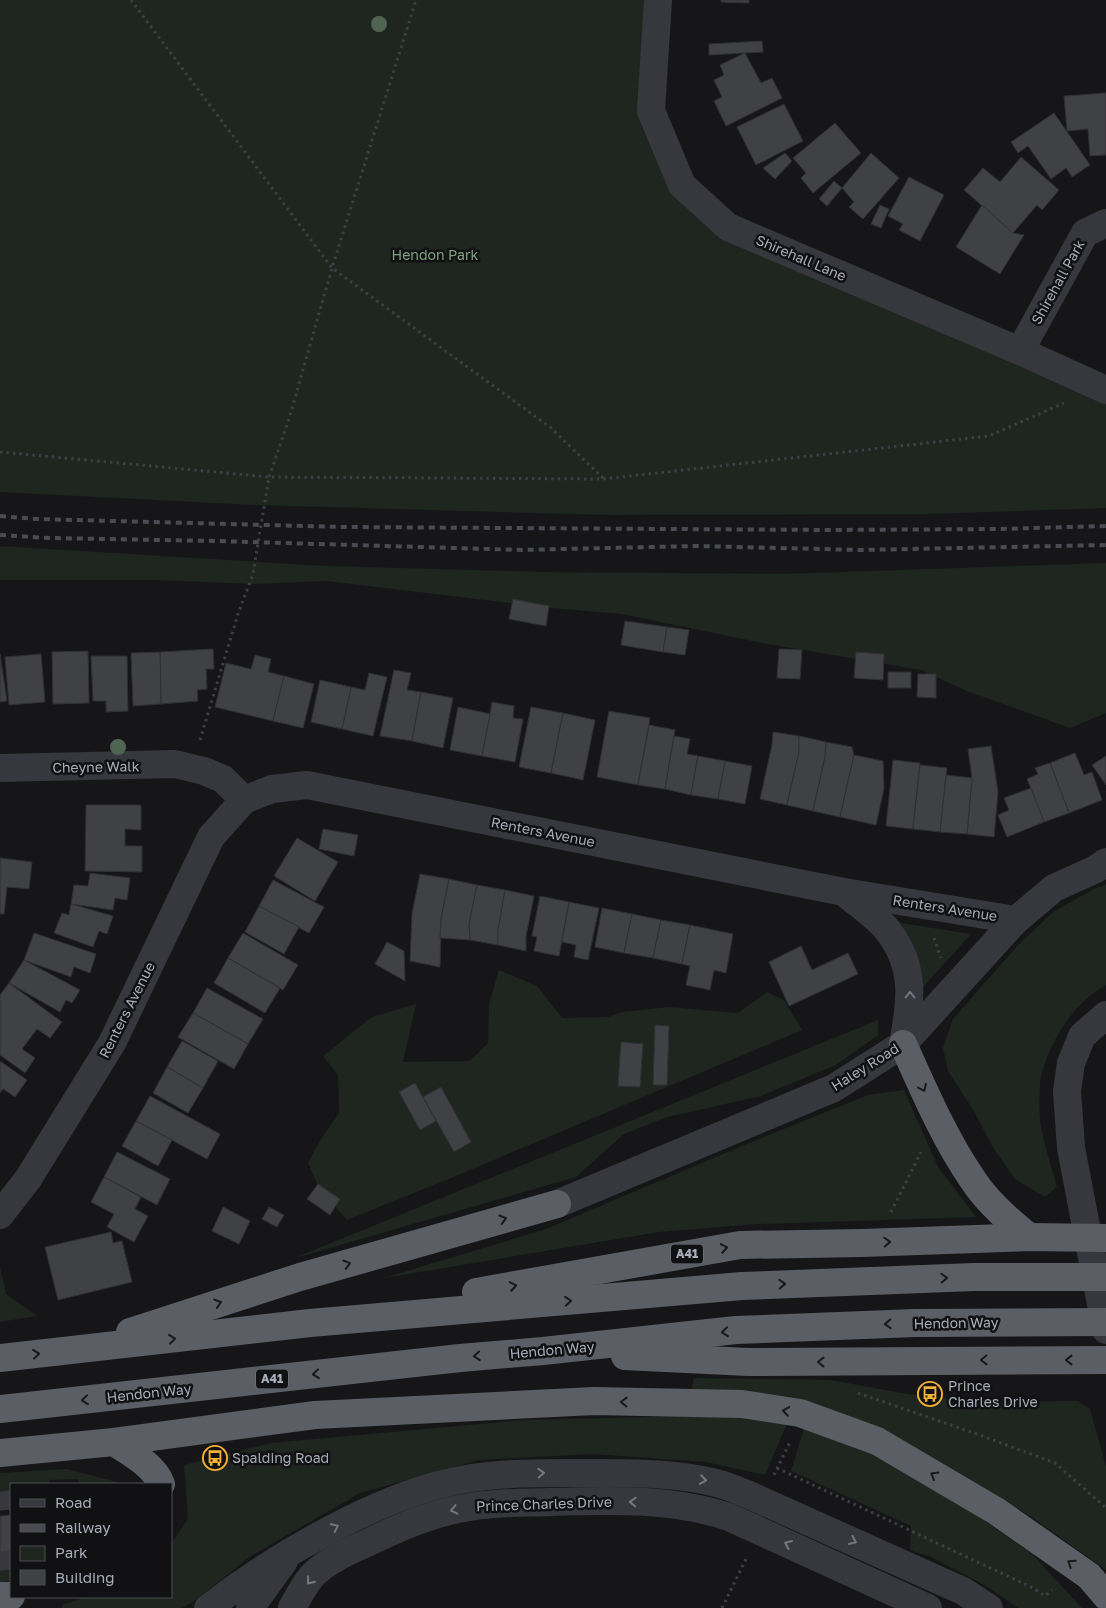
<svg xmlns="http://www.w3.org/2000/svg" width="1106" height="1608" font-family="'Golos Text',sans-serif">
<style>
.green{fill:#1e261f}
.building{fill:#404145;stroke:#303034}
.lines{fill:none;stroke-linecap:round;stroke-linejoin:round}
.path{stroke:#3d3f44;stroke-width:3;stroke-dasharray:2.5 4;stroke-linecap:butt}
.service{stroke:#37383d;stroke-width:19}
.minor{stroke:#37383d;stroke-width:28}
.tertiary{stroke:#37383d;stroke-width:28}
.trunk{stroke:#5b5e65;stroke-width:28}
.rail{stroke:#4a4c52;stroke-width:4;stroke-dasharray:6 5;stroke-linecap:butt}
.tree{fill:#506452}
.oneway{stroke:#757881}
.oneway2{stroke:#18191b}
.labels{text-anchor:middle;stroke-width:5;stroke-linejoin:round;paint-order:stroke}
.shield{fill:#111113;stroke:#7b7e86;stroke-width:1}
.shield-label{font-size:12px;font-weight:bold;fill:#a8adb8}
.park-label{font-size:14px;fill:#7fa381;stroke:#111113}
.street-label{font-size:14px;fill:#a8adb8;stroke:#111113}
.poi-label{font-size:14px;fill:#a8adb8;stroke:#111113;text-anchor:start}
</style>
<rect width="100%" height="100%" fill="#161618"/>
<g class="green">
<polygon points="0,0 657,0 652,112 684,185 727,228 1106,389 1106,508 925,514 610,515 255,505 0,492"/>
<polygon points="0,546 324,566 546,572 781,574 1106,563 1106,713 1070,728 967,691 921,670 762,643 622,614 552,608 327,581 254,584 158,580 0,580"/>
<path d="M1106,884V985C1074,1002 1049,1042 1041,1077C1039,1087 1039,1109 1040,1120C1043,1142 1051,1165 1057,1187L1045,1197L1015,1179L992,1146L975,1113L948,1071L943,1048L953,1019L1018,945L1053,912L1094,889Z"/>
<polygon points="901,923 971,934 923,987 915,948"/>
<polygon points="499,970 537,986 562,1018 608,1017 622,1012 669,1007 738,1013 767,992 784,1000 802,1030 456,1176 347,1220 320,1190 308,1163 321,1139 339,1113 338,1075 323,1056 372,1017 416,1004 403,1062 470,1061 488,1043 489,1004"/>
<polygon points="878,1020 878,1035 836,1065 761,1096 667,1117 624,1134 576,1177 292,1259"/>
<polygon points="904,1090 938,1167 976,1217 759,1224 659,1232 384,1278 546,1229 749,1143 868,1095"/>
<polygon points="0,1267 6,1294 37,1316 0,1322"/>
<polygon points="694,1378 831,1380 907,1394 988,1402 1078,1401 1090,1409 1106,1466 1106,1570 1030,1516 901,1441 691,1392"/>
<polygon points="738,1415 789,1419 765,1475 706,1462 593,1454 479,1460 360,1493 251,1556 190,1604 180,1608 62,1608 62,1605 86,1597 171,1597 171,1544 188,1519 184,1465 271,1443 524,1420"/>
<polygon points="805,1425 859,1446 954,1499 1032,1554 1082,1608 1018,1608 988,1587 931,1557 910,1550 911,1526 791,1471"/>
<polygon points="67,1469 117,1482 119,1484 79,1484 78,1479 49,1480 49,1484 11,1484 11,1493 0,1494 0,1473"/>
<polygon points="11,1567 11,1581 0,1582 0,1568"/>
</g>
<g class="building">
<polygon points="721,0 749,0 749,3 721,2"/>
<polygon points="762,41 763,52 709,55 709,44"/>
<polygon points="745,53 761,83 772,78 782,98 726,126 714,101 722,97 714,80 724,75 720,65"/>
<polygon points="1106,93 1106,155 1090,156 1088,129 1067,131 1064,96"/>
<polygon points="784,104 803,141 756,165 737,127"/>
<polygon points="1054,113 1090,165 1072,177 1066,168 1051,179 1028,146 1018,153 1011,142"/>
<polygon points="835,123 861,153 813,193 801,178 806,173 793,158"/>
<polygon points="785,153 792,161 775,179 763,168"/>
<polygon points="871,153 899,178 863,219 849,207 854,202 842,188"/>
<polygon points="1021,157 1059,190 1042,210 1037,205 1013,233 964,190 983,168 1000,182"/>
<polygon points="909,177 944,195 920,241 899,230 903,224 888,216"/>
<polygon points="834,181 842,188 827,206 819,199"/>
<polygon points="880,205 889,209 881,228 871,224"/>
<polygon points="982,205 1013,233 1024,235 1000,274 956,247"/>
<polygon points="513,599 549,606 546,626 509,619"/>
<polygon points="625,621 667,627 663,652 621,645"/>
<polygon points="667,627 689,630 685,655 663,652"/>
<polygon points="213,649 214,669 206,669 207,689 197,690 198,701 161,704 160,652"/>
<polygon points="779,649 802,650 800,679 777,678"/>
<polygon points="88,651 89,703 53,704 52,652"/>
<polygon points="160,652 161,704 133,706 131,653"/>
<polygon points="856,652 884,654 883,680 854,678"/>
<polygon points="0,654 7,701 0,702"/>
<polygon points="41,654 45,702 9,705 5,657"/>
<polygon points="255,655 271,659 268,672 284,676 273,721 215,707 226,663 251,669"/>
<polygon points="91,656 127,656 128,711 106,712 106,701 93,701"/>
<polygon points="394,670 411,673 407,690 421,692 412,741 380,736"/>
<rect x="888" y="672" width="23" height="16"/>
<polygon points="369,673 387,677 373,736 342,729 351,687 365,690"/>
<polygon points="918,674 936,674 936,698 917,697"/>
<polygon points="284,676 314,684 303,728 273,721"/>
<polygon points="320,680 351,687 342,729 311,722"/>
<polygon points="421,692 453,698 443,748 412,741"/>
<polygon points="492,702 514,706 513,718 523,719 515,762 482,756"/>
<polygon points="458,707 490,714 482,756 450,750"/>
<polygon points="531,707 563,713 551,773 519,767"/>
<polygon points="609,711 650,718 638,785 597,777"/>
<polygon points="563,713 595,720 583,780 551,773"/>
<polygon points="649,725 675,730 665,789 638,785"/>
<polygon points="773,732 799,736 799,752 787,805 760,799 772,745"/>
<polygon points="674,736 690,739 687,754 698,756 691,795 665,789"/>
<polygon points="799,736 826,742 825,757 813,811 787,805 799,752"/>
<polygon points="826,742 852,747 854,755 840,817 813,811 825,757"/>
<polygon points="991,746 998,792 994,837 967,834 972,778 968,749"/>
<polygon points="1075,753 1084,775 1092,772 1102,800 1069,813 1050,763"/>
<polygon points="854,755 883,761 884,789 876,825 840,817"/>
<polygon points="698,756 725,761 718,799 691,795"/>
<polygon points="1106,756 1106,785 1092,765"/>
<polygon points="893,760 920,763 913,829 886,826"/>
<polygon points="725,761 752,766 745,804 718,799"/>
<polygon points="1050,763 1069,813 1044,822 1027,779 1038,774 1035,768"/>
<polygon points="920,765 947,768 940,832 913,829"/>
<polygon points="946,775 972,778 967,834 940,832"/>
<polygon points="1031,788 1044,822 1007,837 998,815 1009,810 1004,798"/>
<polygon points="86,805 141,805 141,830 125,829 125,846 142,846 142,872 85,871"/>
<polygon points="323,829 358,835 354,856 319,849"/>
<polygon points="297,838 338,862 315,901 274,876"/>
<polygon points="0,858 32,862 29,889 7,887 4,914 0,914"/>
<polygon points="90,873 130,878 127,900 115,898 113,910 71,904 74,885 88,886"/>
<polygon points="420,874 449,879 441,919 440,967 410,961 412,914"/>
<polygon points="449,879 477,885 469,925 470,940 440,938 441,919"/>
<polygon points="273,880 324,907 309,933 259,906"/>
<polygon points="477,885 505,890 498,930 498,945 470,940 469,925"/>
<polygon points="505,890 534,896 526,936 526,951 498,945 498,930"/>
<polygon points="540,896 569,902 559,956 534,951 537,937 532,936"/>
<polygon points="569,902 599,908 588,960 574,957 576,945 562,942"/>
<polygon points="71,904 113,916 107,934 99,931 93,947 54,933 62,913 69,915"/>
<polygon points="259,906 299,927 284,954 245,932"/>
<polygon points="602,908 632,914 624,953 595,947"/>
<polygon points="632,914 661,920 653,958 624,953"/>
<polygon points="661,920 690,925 682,964 653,958"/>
<polygon points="690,925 733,934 726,973 714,970 710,990 686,985 690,966 682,964"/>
<polygon points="34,933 96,954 90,973 74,967 71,977 24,960"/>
<polygon points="243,933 298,965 283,990 228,958"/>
<polygon points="387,942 404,951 405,981 375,964"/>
<polygon points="801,946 812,970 848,953 858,974 789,1006 769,962"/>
<polygon points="228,958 280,988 265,1013 214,983"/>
<polygon points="24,960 80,990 72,1003 66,1000 60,1012 9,983"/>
<polygon points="9,983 62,1022 50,1038 37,1029 22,1049 35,1058 25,1073 0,1055 0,995"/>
<polygon points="207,988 263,1019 248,1044 193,1013"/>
<polygon points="193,1013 248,1044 234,1069 178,1037"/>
<polygon points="655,1025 669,1026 667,1085 653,1085"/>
<polygon points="182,1041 218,1061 203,1088 167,1067"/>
<polygon points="621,1042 643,1044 640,1087 618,1086"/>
<polygon points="0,1061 27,1080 15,1097 3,1089 0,1093"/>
<polygon points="167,1067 203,1088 188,1113 153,1093"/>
<polygon points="415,1083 436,1121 420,1130 399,1092"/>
<polygon points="441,1087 471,1142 454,1152 423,1097"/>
<polygon points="150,1096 220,1134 207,1159 136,1121"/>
<polygon points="136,1121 172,1140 158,1166 122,1146"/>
<polygon points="117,1152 170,1179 157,1205 104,1177"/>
<polygon points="104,1177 141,1197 135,1209 148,1216 134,1242 107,1227 114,1214 91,1202"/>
<polygon points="318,1184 340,1199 330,1215 307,1199"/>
<polygon points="223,1207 250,1221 239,1244 212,1231"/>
<polygon points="269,1207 284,1215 277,1227 262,1219"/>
<polygon points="111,1232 113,1243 122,1241 132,1282 58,1300 45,1247"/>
<polygon points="11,1515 11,1557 0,1558 0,1516"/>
</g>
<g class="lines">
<g class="path">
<polyline points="131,0 332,268 551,428 603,478"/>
<polyline points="0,452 269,477 603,479 989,436 1064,403"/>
<polyline points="200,740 238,614 253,574 269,477 289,419 332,268 416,0"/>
<polyline points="934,938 941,958"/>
<polyline points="891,1212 921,1152"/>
<polyline points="858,1393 977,1434 1055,1463 1106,1508"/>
<polyline points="777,1468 1033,1588 1045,1596 1052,1590"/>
<polyline points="774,1475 791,1440"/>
<polyline points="722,1608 747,1557"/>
</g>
<g class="service">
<polyline points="0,1501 11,1500"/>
<polyline points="0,1561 11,1560"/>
</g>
<g class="minor">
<polyline points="658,0 651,111 682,185 728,227 1020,351 1106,390"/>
<polyline points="1020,351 1085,233 1106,223"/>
<polyline points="0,768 175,764 204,771 223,779 244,800"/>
<path d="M845,893C859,905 877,916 889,932C916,968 911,1002 903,1044"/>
<polyline points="1106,1015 1082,1036 1071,1063 1067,1091 1071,1148 1106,1330"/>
<polyline points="0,1215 28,1179 112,1043 211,837 244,800 272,789 307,785 844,892 1016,920"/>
<path d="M208,1608C252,1574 299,1545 349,1520C386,1502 424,1486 466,1479C508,1472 552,1473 595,1473C633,1473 674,1473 712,1482C724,1484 736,1490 747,1494L936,1579L963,1591L989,1608"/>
<polyline points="250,1608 284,1561"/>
<path d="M292,1608C298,1597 304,1585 312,1576C326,1561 349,1551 367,1543C400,1527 434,1512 470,1507C496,1502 523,1503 550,1502C609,1500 672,1498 729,1517L928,1608"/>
</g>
<polyline class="tertiary" points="557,1204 834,1088 903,1044 1016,920 1054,888 1096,869 1106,862"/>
<g class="trunk">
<path d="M903,1044C924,1090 944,1138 973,1180C987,1202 1009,1221 1029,1237"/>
<polyline points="476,1292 740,1245 862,1243 1029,1237 1106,1238"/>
<polyline points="130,1332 300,1277 557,1204"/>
<polyline points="625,1356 748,1362 1106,1360"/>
<polyline points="0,1358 310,1323 742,1286 974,1277 1106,1277"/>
<polyline points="0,1409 460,1358 543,1351 736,1330 915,1323 1106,1322"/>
<path d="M114,1442C130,1453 154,1465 161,1484"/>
<polyline points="0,1453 114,1442 315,1415 594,1401 742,1404 800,1413 877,1441 996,1511 1089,1576 1106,1596"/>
<polyline points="0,1596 11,1596"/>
</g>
<g class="rail">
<polyline points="0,516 36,519 344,527 830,530 999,529 1106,526"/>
<polyline points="0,535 49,538 216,541 522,550 696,546 861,550 1106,545"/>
</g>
</g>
<g class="tree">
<circle cx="379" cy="24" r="8"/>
<circle cx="118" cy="747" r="8"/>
</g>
<defs><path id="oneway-chevron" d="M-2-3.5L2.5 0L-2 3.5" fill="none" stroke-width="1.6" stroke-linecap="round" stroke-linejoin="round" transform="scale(1.25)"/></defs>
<g class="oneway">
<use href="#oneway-chevron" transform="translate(910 995) rotate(-90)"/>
<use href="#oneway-chevron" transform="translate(541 1473) rotate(-3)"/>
<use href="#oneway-chevron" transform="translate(703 1480) rotate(9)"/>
<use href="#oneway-chevron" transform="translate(633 1502) rotate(-178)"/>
<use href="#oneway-chevron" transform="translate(454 1510) rotate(167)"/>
<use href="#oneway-chevron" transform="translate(335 1527) rotate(-26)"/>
<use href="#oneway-chevron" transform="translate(853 1541) rotate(24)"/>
<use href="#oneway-chevron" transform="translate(788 1544) rotate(-156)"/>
<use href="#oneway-chevron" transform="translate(310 1581) rotate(128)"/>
</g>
<g class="oneway2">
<use href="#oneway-chevron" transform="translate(923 1088) rotate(65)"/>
<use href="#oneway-chevron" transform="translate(503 1219) rotate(-16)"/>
<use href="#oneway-chevron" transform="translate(887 1242) rotate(-2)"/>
<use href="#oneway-chevron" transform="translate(724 1248) rotate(-10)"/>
<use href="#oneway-chevron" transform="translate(347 1264) rotate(-16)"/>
<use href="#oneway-chevron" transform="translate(944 1278) rotate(-2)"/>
<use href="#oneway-chevron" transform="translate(782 1284) rotate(-2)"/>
<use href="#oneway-chevron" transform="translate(513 1286) rotate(-10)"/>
<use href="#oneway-chevron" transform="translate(568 1301) rotate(-5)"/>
<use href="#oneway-chevron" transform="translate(218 1303) rotate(-18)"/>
<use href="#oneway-chevron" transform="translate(888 1324) rotate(178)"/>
<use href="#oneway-chevron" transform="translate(725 1332) rotate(174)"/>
<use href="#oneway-chevron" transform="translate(172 1339) rotate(-7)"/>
<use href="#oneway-chevron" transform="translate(36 1354) rotate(-6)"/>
<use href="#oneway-chevron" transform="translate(477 1356) rotate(176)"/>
<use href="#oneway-chevron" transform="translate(984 1360) rotate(179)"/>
<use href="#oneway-chevron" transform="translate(1069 1360) rotate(-180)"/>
<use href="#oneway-chevron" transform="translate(821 1362) rotate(180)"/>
<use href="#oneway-chevron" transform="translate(316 1374) rotate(174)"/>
<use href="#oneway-chevron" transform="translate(85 1400) rotate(174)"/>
<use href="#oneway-chevron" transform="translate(624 1402) rotate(-179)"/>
<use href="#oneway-chevron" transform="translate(786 1411) rotate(-171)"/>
<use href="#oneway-chevron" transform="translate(934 1475) rotate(-149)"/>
<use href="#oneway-chevron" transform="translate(1071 1563) rotate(-145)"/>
</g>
<defs>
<symbol id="bus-ring" viewBox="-11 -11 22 22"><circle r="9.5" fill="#111113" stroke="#f2b134" stroke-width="1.5"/><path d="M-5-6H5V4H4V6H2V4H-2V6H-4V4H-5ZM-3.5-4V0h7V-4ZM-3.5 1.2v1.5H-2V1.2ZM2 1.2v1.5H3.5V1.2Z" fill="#f2b134"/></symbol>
</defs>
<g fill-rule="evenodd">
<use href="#bus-ring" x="916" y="1380" width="28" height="28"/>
<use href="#bus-ring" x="201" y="1444" width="28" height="28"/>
</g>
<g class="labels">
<g class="shield">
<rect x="671" y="1244.5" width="32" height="19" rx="4"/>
<rect x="256" y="1369.5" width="32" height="19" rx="4"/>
</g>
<g class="shield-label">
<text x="687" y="1258">A41</text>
<text x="272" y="1383">A41</text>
</g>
<g class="park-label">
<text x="435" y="260">Hendon Park</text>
</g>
<g class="street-label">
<text transform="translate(801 258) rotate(23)" y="5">Shirehall Lane</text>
<text transform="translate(1058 282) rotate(-61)" y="5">Shirehall Park</text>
<text transform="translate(96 767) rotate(-1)" y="5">Cheyne Walk</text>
<text transform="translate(543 832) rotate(11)" y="5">Renters Avenue</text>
<text transform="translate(945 908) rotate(9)" y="5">Renters Avenue</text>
<text transform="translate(127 1010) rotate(-63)" y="5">Renters Avenue</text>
<text transform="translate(865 1067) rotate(-32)" y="5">Haley Road</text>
<text transform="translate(956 1323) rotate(-1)" y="5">Hendon Way</text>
<text transform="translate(552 1350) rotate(-5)" y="5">Hendon Way</text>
<text transform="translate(149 1393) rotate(-6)" y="5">Hendon Way</text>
<text transform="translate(544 1504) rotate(-2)" y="5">Prince Charles Drive</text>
</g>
<g class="poi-label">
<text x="948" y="1391">Prince<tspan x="948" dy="16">Charles Drive</tspan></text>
<text x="232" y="1463">Spalding Road</text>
</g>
</g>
<rect x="10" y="1483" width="162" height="115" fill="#111113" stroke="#4d4f55"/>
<rect x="20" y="1499" width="25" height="8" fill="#37383d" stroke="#4d4f55"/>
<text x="55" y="1508" font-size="15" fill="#a8adb8">Road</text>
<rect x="20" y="1524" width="25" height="8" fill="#4a4c52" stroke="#4d4f55"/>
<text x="55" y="1533" font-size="15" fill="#a8adb8">Railway</text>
<rect x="20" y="1546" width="25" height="15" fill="#1e261f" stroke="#4d4f55"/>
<text x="55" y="1558" font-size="15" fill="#a8adb8">Park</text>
<rect x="20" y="1570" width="25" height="15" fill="#404145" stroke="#4d4f55"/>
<text x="55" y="1583" font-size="15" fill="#a8adb8">Building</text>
</svg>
